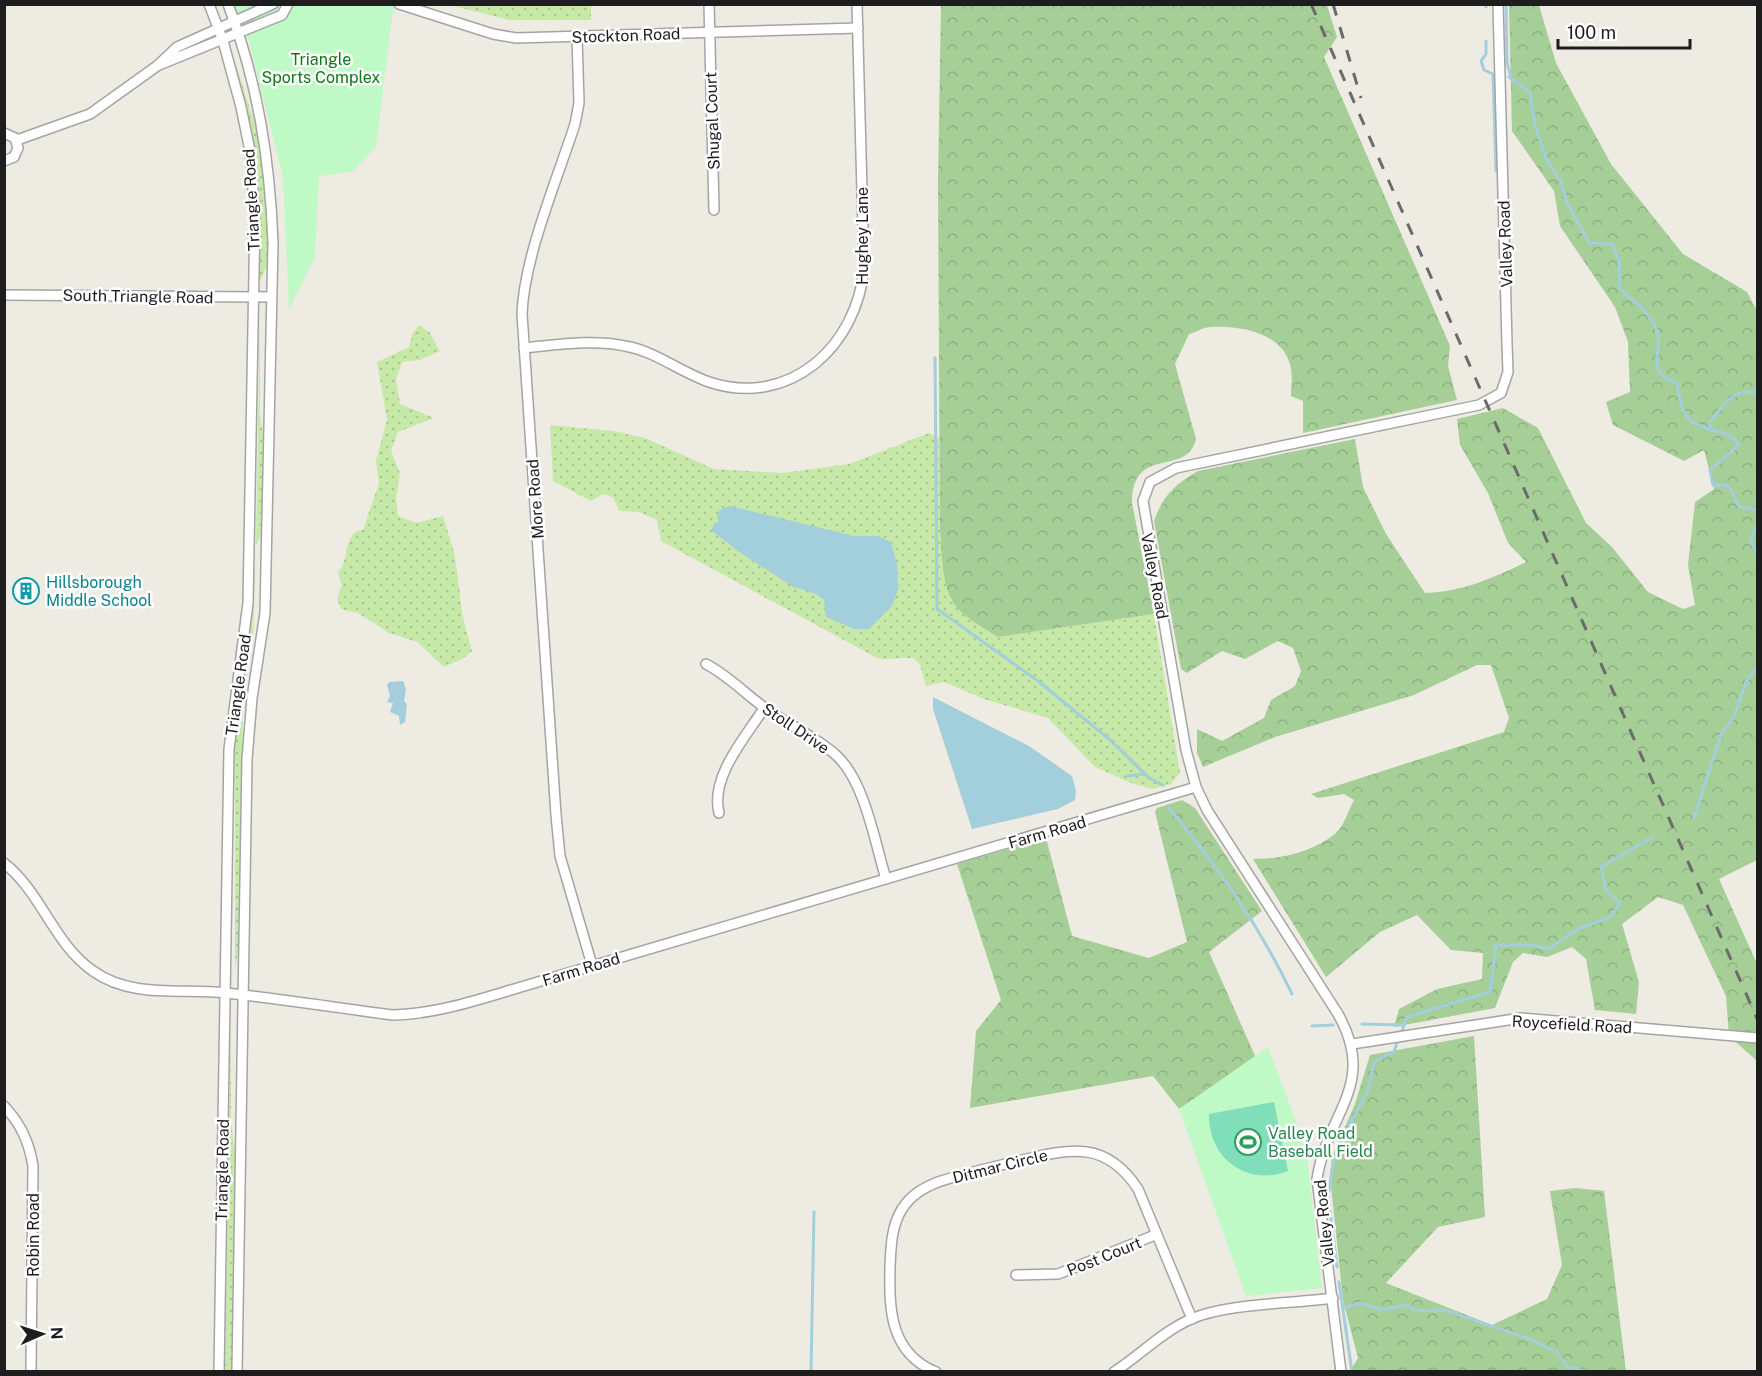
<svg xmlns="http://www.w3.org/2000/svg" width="1762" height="1376" font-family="'Public Sans',sans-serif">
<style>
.grass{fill:url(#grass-dots)}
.forest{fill:url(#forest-crowns)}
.park{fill:#bff9c5}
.pitch{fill:#80debb}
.water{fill:#a3cedc}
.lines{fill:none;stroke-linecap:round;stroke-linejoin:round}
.stream{stroke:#a3cedc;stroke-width:3}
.minor-casing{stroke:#a4a4a4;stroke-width:12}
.minor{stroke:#fff;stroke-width:9}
.rail{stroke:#6b6b6b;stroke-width:3;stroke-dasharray:12 12;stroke-linecap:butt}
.labels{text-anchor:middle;stroke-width:5;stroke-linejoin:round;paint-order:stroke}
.street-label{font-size:16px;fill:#1d1d1d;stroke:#fff}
.park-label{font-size:16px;fill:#0b7b16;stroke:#fff}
.culture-label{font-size:16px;fill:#0d838f;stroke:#fff;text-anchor:start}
.leisure-label{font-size:16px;fill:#27864d;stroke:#fff;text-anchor:start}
</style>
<defs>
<pattern id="grass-dots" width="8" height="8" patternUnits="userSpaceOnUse" patternTransform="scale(1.5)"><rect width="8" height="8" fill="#c7e9a8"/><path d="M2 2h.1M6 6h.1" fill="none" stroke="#aac790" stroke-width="1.8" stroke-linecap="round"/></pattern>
<pattern id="forest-crowns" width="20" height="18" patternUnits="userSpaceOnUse" patternTransform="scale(1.5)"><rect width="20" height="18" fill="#a6ce97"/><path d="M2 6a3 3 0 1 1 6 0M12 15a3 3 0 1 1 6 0" fill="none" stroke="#8eb082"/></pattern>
</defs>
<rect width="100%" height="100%" fill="#eeebe3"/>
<g class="grass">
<polygon points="450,5 591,5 591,20 509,20"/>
<polygon points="230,46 261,144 268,217 267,265 260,282 259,194 254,148"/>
<polygon points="260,311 260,416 264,440 262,533 256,545"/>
<path d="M419,325L430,333L440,351L420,360L402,362L396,380L400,404L434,418L398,432L391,451L400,473L396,499L398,516L416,523L443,516L455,556L463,618L472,651L462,659L444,667L417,642L389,633L358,613L341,609L337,599L342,585L338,573C349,558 343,547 355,532L363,530L379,483L376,461L387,420L377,362L409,347L413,333Z"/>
<polygon points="550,425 613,431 645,438 714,469 782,473 849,464 929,433 939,438 940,528 998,637 1154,614 1180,773 1171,784 1153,789 1131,783 1095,767 1048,718 984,699 944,682 926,686 920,665 914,658 879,659 661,541 657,520 639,512 619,511 613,497 603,494 591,501 553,481"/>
<polygon points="255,569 253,638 243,698 238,952 235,969 235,743 250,634"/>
<polygon points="231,1027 231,1121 235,1155 232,1371 225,1372"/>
</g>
<g class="forest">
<path d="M941,5H1327L1337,37L1324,57L1450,346L1448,366L1457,400L1303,433V401L1291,396C1291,383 1294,372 1288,359C1277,332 1238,325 1211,327C1204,327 1196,332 1189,334L1175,364L1196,439C1187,478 1132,444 1132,503L1154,614L998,637C983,627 958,615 951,598C941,578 942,550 940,528L938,180Z"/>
<path d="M1509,5H1539L1556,63L1611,164L1683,254L1747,292L1757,311V860L1719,879L1757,964V1061L1729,1036L1726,996L1683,905L1658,897L1622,924L1639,982L1636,1014L1595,1010L1586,959L1572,947L1547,957L1523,953L1513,962L1495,1008L1394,1027L1399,1009L1437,989L1482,979L1483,953L1451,950L1417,915L1380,932L1326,977L1253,859C1282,859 1313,852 1336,833C1344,826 1349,809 1354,800L1344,794L1318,798L1311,794L1504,732L1509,718L1491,665H1477L1414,695L1275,737L1203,767L1197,753V729L1222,741L1264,718L1271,700L1295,686L1301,671L1293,648L1278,641L1245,659L1222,651L1187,673L1181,669L1154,521C1163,496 1174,485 1198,471L1355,439L1363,487L1386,534L1425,593C1461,592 1494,578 1526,562L1508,543L1488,493L1460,445L1457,419L1503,408L1538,428L1586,523L1612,547L1648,592L1683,609L1695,605L1688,565L1695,502L1714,489L1704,450L1684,461L1613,425L1606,402L1630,392L1628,342L1615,307L1560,226L1554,191L1512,131Z"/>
<polygon points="1182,800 1195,808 1262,911 1209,952 1256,1058 1179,1109 1153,1076 970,1108 976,1031 1001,1000 957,864 1046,838 1072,936 1149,958 1187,942 1155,812 1157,808"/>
<polygon points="1474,1036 1485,1217 1438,1227 1386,1283 1492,1325 1547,1299 1562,1265 1550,1191 1575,1188 1604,1191 1626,1371 1350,1371 1358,1358 1343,1300 1330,1177 1332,1157 1355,1104 1370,1055"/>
</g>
<g class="park">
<polygon points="231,5 396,5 392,16 376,147 352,172 319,176 315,257 289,309 283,177 249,41"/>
<polygon points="1268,1047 1306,1148 1322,1288 1246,1296 1179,1109"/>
</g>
<path class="pitch" d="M1274,1102L1288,1171C1247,1187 1208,1158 1209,1114Z"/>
<g class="water">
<polygon points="730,506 854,536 878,536 891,542 897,564 898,590 892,606 869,629 854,629 826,617 824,600 816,594 792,586 739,552 711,530 714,524 719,521 717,517 719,510"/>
<polygon points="403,681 406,689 404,701 407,704 405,722 400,725 399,716 390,712 393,703 387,702 390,696 387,685 389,682"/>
<polygon points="933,697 1029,746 1072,776 1076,791 1075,800 1058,809 972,829 933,709"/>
</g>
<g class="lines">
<g class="stream">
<polyline points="1486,4 1486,7"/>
<polyline points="1506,4 1507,63 1511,77"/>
<polyline points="1486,41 1486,54 1481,61 1484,70 1493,74 1496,171"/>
<path d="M1509,77L1530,92L1535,125L1547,161L1561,181L1566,201L1589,243L1612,244L1619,260L1620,289C1632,299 1650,313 1656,328C1666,351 1641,371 1677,383C1679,392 1680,404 1684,412C1697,436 1725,424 1739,445L1710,470L1713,485L1729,486L1739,507L1758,510"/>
<polyline points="935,358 937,609 1038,681 1109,739 1149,778 1163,785"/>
<path d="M1712,431L1710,422C1722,407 1734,387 1755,393L1758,382"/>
<polyline points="1758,522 1751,541 1758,555"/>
<polyline points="1127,776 1145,774"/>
<path d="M1169,808C1219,869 1258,923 1292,994"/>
<polyline points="1694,818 1721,735 1734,716 1747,680 1758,666"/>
<polyline points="1362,1024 1404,1025"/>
<polyline points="1312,1026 1333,1025"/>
<polyline points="1401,1034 1407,1017 1490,992 1496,945 1533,945 1548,949 1580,928 1611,917 1620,903 1606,890 1601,867 1653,837"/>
<polyline points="1337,1267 1328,1197 1333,1164 1344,1135 1368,1091 1374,1062 1394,1052 1398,1040"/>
<polyline points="1339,1282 1352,1372"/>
<polyline points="1343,1308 1361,1303 1381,1310 1407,1305 1415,1311 1445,1310 1529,1339 1557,1352 1566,1366 1588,1372"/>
<polyline points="811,1372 814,1212"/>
</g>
<defs>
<g id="minor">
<polyline points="209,4 223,41 241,107 250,151 255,216 248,603 229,749 219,1372"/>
<path d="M228,4C258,83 270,160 273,243L265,613L252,698L247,759L237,1372"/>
<polyline points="399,4 493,34 516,38 858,28"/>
<polyline points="709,4 714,210"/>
<path d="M577,37L579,103L575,124C557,180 524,257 522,314L556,815L560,856L592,965"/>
<polyline points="159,65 282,15 288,4"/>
<polyline points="4,133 15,138 18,148 14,157 4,161"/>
<polyline points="17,140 90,114 157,66 177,47 273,4"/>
<polyline points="4,295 271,297"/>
<path d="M524,348C556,345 593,339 625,346C655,351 680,372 709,382C790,409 858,345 864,267L857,4"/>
<path d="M706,664C729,676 744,693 765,708C788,725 815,736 837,756C865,782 875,843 886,879"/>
<path d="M719,813C710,776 746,737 764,708"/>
<path d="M4,863C42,893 53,943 93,971C132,999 182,988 226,993C282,999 338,1008 393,1015C440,1014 486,997 531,984L1196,787"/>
<polyline points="1352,1044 1521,1018 1758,1038"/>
<path d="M4,1106C21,1124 29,1142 33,1166L31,1372"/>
<polyline points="1016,1275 1058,1274 1155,1235"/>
<path d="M936,1372C890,1353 889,1310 890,1267C891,1247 891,1227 902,1209C911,1195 923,1188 938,1182C963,1174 989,1168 1014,1162C1066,1150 1104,1137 1138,1189L1192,1319"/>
<path d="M1114,1372C1140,1355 1162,1332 1191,1319C1227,1303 1292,1304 1333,1298"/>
<path d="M1341,1372L1317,1179C1327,1112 1378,1085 1338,1014L1207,810L1196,787L1186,750L1143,501L1150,482L1176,468L1479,405L1501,393L1508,372L1507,344L1498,4"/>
</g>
</defs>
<use href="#minor" class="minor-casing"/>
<use href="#minor" class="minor"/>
<g class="rail">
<polyline points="1311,4 1758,1021"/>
<polyline points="1333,4 1361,98"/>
</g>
</g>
<defs>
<symbol id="building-ring" viewBox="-11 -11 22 22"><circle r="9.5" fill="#fff" stroke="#0f9aa8" stroke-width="1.5"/><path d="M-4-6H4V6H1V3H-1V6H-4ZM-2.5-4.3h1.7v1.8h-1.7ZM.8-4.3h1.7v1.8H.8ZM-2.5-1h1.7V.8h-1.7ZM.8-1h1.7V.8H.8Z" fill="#0f9aa8"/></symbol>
<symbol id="stadium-ring" viewBox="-11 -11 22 22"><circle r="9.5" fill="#fff" stroke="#2e9e5b" stroke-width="1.5"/><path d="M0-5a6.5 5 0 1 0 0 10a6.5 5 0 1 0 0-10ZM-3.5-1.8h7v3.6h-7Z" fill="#2e9e5b"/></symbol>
</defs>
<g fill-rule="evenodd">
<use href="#building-ring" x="11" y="576" width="30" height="30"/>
<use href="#stadium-ring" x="1233" y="1127" width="30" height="30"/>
</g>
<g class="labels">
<g class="street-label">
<text transform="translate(626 35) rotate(-2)" y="6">Stockton Road</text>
<text transform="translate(712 121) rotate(-92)" y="6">Shugal Court</text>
<text transform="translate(251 200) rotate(-93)" y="6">Triangle Road</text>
<text transform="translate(862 236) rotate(-90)" y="6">Hughey Lane</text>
<text transform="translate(1505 244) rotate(-92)" y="6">Valley Road</text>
<text transform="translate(138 296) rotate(1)" y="6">South Triangle Road</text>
<text transform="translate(535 499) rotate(-94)" y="6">More Road</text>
<text transform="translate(1155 576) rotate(79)" y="6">Valley Road</text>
<text transform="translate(238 685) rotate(-82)" y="6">Triangle Road</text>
<text transform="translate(796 728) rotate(34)" y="6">Stoll Drive</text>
<text transform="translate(1047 832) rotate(-16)" y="6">Farm Road</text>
<text transform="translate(581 969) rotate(-17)" y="6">Farm Road</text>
<text transform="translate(1572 1024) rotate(3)" y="6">Roycefield Road</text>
<text transform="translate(1000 1166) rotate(-14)" y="6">Ditmar Circle</text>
<text transform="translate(222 1170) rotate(-89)" y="6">Triangle Road</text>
<text transform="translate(1324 1223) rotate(-96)" y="6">Valley Road</text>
<text transform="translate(33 1235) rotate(-90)" y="6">Robin Road</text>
<text transform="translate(1104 1256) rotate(-22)" y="6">Post Court</text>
</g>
<g class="park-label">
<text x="321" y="65">Triangle<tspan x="321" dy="18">Sports Complex</tspan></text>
</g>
<g class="culture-label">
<text x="46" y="588">Hillsborough<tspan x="46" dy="18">Middle School</tspan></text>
</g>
<g class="leisure-label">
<text x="1268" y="1139">Valley Road<tspan x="1268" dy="18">Baseball Field</tspan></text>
</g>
</g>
<rect width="1762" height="1376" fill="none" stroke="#1d1d1d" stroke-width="12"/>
<g transform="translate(42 1334) rotate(87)" stroke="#ffffff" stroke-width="4.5" paint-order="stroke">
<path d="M0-4.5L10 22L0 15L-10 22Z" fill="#1d1d1d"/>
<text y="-9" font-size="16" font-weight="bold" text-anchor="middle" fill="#1d1d1d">N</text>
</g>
<path d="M1558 39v9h132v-9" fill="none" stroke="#1d1d1d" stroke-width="3"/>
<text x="1567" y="39" font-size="18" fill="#1d1d1d" stroke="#ffffff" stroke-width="4.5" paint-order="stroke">100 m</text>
</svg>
